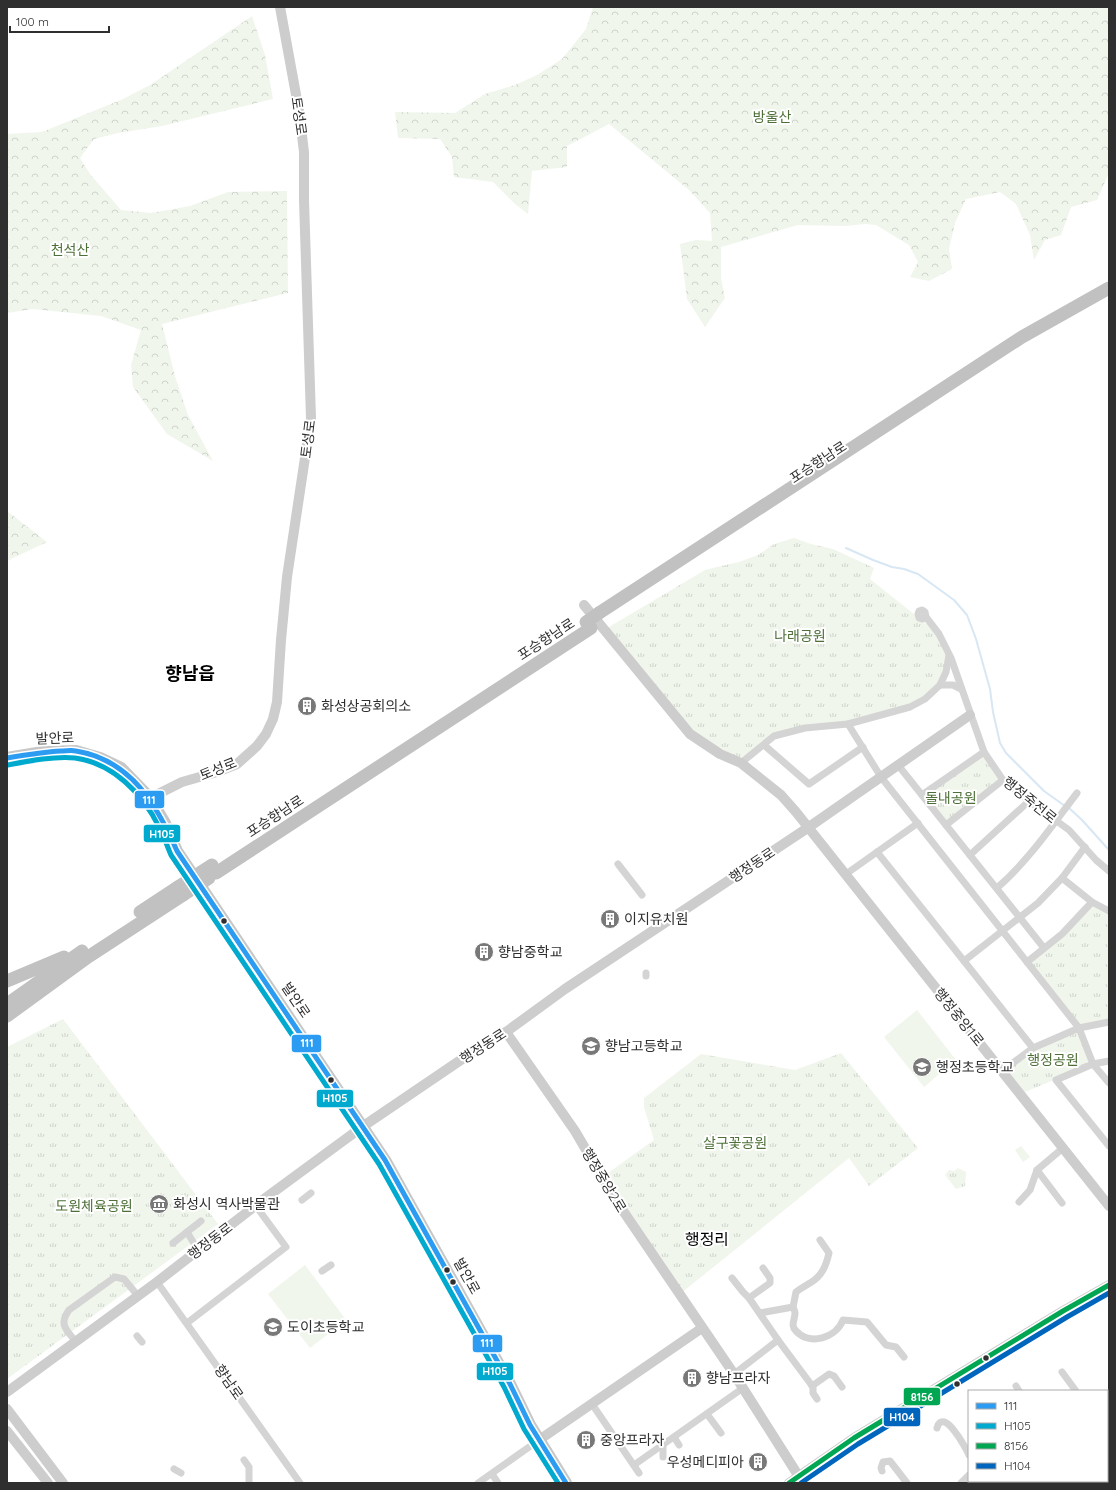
<svg xmlns="http://www.w3.org/2000/svg" width="1116" height="1490" font-family="Quicksand,'Noto Sans KR',sans-serif">
<style>
.grass{fill:#f0f6ec}
.forest{fill:url(#forest-crowns)}
.park{fill:url(#park-tufts)}
.lines{fill:none;stroke-linecap:round;stroke-linejoin:round}
.stream{stroke:#d7e7f4;stroke-width:2}
.street{stroke:#d4d4d4;stroke-width:7}
.secondary{stroke:#cdcdcd;stroke-width:10}
.primary{stroke:#c7c7c7;stroke-width:12}
.highway{stroke:#c1c1c1;stroke-width:13}
.highway-bridge{stroke:#c1c1c1;stroke-width:13}
.bus-1-casing{stroke:#fff;stroke-width:8}
.bus-2-casing{stroke:#fff;stroke-width:8}
.bus-3-casing{stroke:#fff;stroke-width:8}
.bus-4-casing{stroke:#fff;stroke-width:8}
.bus-1{stroke:#2c9cf2;stroke-width:5}
.bus-2{stroke:#00a9ce;stroke-width:5}
.bus-3{stroke:#00a651;stroke-width:5}
.bus-4{stroke:#0065bd;stroke-width:5}
.bus-dot{fill:#2f2f2f;stroke:#fff;stroke-width:1.5}
.labels{text-anchor:middle;stroke-width:4;stroke-linejoin:round;paint-order:stroke}
.street-label{font-size:14px;fill:#2f2f2f;stroke:#fff}
.park-label{font-size:14px;fill:#4e7038;stroke:#fff}
.poi-label{font-size:14px;fill:#2f2f2f;stroke:#fff;text-anchor:start}
.quarter-label{font-size:16px;fill:#000;stroke:#fff}
.district-label{font-size:18px;font-weight:bold;fill:#000;stroke:#fff}
.line-badge{stroke:#fff;stroke-width:1.5}
.badge-label{font-size:11px;text-anchor:middle;font-weight:bold;fill:#fff}
</style>
<defs>
<pattern id="forest-crowns" width="20" height="18" patternUnits="userSpaceOnUse"><rect width="20" height="18" fill="#f0f6ec"/><path d="M2 6a3 3 0 1 1 6 0M12 15a3 3 0 1 1 6 0" fill="none" stroke="#ced3cb"/></pattern>
<pattern id="park-tufts" width="24" height="20" patternUnits="userSpaceOnUse"><rect width="24" height="20" fill="#f0f6ec"/><path d="M3 7l-1-3M5 7V3M7 7l1-3M15 17l-1-3M17 17v-4M19 17l1-3" fill="none" stroke="#ced3cb"/></pattern>
</defs>
<rect width="100%" height="100%" fill="#fff"/>
<g class="grass">
<polygon points="917,1010 956,1060 924,1087 884,1037"/>
<polygon points="1021,1146 1030,1157 1023,1162 1015,1150"/>
<polygon points="305,1265 346,1320 310,1348 268,1294"/>
</g>
<g class="forest">
<polygon points="593,7 1109,7 1109,173 1097,200 1071,207 1061,235 1045,240 1034,260 1030,235 1016,204 1000,192 966,199 955,223 949,249 952,269 929,281 910,277 918,262 909,245 876,225 865,224 846,226 798,225 721,247 721,278 725,298 705,327 687,299 680,244 696,240 712,241 710,213 689,190 609,124 567,146 567,167 532,171 528,214 515,204 493,182 454,177 452,157 440,139 398,138 395,112 455,113 485,94 515,85 537,75 562,59 586,29"/>
<polygon points="252,16 265,55 273,99 162,126 118,133 94,139 80,158 90,174 121,210 151,213 190,206 228,192 287,191 288,293 162,324 175,376 188,415 213,461 167,434 133,387 131,365 141,330 101,316 33,309 7,313 7,134 42,132 123,99 150,85"/>
<polygon points="7,511 47,542 7,561"/>
</g>
<g class="park">
<polygon points="794,538 811,544 833,549 874,568 870,579 939,634 949,654 940,685 925,699 848,724 774,736 741,763 703,743 604,630 705,570 717,567 739,562 758,555 774,544"/>
<polygon points="984,752 1003,780 946,825 922,795"/>
<polygon points="1092,902 1109,911 1109,1022 1079,1028 1093,1064 1020,1094 1002,1071 1033,1048 1079,1028 1027,962"/>
<polygon points="63,1019 218,1224 7,1379 7,1047"/>
<polygon points="841,1053 918,1148 869,1186 849,1158 680,1294 651,1253 608,1173 654,1140 644,1107 644,1098 701,1054 795,1070"/>
<polygon points="958,1168 966,1172 965,1186 956,1189 945,1175 949,1170 954,1171"/>
</g>
<g class="lines">
<g class="stream">
<polyline points="846,548 873,560 892,567 904,569 918,574 954,600 967,615 976,639 990,689 993,712 1000,743 1006,753 1044,791 1065,806"/>
<polyline points="1069,808 1082,820 1109,850"/>
</g>
<g class="street">
<polyline points="926,617 922,619 919,618 918,614 919,611 922,610 925,612 926,617 939,634 951,658 984,752 1003,780 1029,801 1069,830 1096,860 1109,871"/>
<polyline points="940,685 946,672 949,655"/>
<polyline points="848,724 881,777 1079,1028 1093,1064 1109,1083"/>
<polyline points="764,745 809,784 863,747"/>
<polyline points="741,763 774,736 805,728 848,724 910,707 925,699 940,685 953,685 961,689"/>
<polyline points="898,765 1044,948"/>
<polyline points="922,795 984,752"/>
<polyline points="946,825 1003,780"/>
<polyline points="1085,847 1062,878 1092,902"/>
<polyline points="877,852 964,961"/>
<polyline points="970,855 1029,801"/>
<polyline points="618,864 642,895"/>
<polyline points="846,874 918,823"/>
<path d="M997,888C1029,860 1051,827 1077,793"/>
<polyline points="1027,962 1062,934 1092,902 1109,911"/>
<polyline points="646,973 646,976"/>
<polyline points="1033,1048 964,961 1038,903 1062,878"/>
<polyline points="1109,1061 1093,1064 1056,1080 1109,1146"/>
<polyline points="1002,1071 1033,1048 1079,1028 1109,1022"/>
<polyline points="1037,1170 1062,1203"/>
<polyline points="302,1200 311,1193"/>
<polyline points="1019,1202 1030,1190 1037,1170 1063,1148"/>
<polyline points="187,1232 201,1221"/>
<polyline points="173,1243 187,1232 198,1250"/>
<polyline points="322,1271 331,1265"/>
<polyline points="732,1278 743,1292 749,1298 778,1340"/>
<polyline points="157,1282 300,1483"/>
<polyline points="749,1298 770,1283 770,1278 763,1268"/>
<path d="M793,1307C794,1309 795,1311 795,1313C795,1320 790,1325 796,1331C810,1346 836,1338 843,1320L867,1322L886,1345L896,1347L904,1357"/>
<path d="M760,1313L793,1307L796,1292C801,1288 805,1286 810,1283C822,1276 826,1266 829,1253L820,1240"/>
<polyline points="187,1323 286,1247 256,1206"/>
<polyline points="137,1336 142,1342"/>
<path d="M76,1342C67,1330 58,1325 69,1310L115,1277L124,1279L138,1296"/>
<polyline points="1062,1372 1076,1391"/>
<polyline points="734,1374 778,1340 813,1387 813,1393 817,1399"/>
<polyline points="812,1386 829,1374 834,1376 842,1387"/>
<polyline points="1016,1386 1019,1391"/>
<polyline points="1107,1397 1109,1397"/>
<polyline points="592,1404 639,1473"/>
<polyline points="707,1414 721,1433"/>
<path d="M937,1428C943,1406 966,1448 969,1455"/>
<polyline points="674,1437 679,1445"/>
<polyline points="663,1457 663,1444"/>
<polyline points="244,1460 249,1467 249,1482"/>
<polyline points="634,1465 743,1388"/>
<polyline points="174,1469 181,1473"/>
<polyline points="882,1471 881,1468 883,1462 890,1461 907,1483"/>
<polyline points="492,1474 498,1483"/>
<polyline points="1082,1481 1084,1483"/>
<polyline points="478,1483 539,1440"/>
<polyline points="961,1483 969,1475"/>
</g>
<g class="secondary">
<polyline points="584,605 690,734 720,754 741,763 781,795 796,812 1109,1206"/>
<polyline points="150,798 182,782 217,772 237,764 257,746 266,734 273,719 277,702 281,640 287,577 311,418 304,200 304,152 299,111 280,7"/>
<polyline points="506,1032 575,1131 613,1196 734,1374 803,1483"/>
<polyline points="7,1392 157,1282 264,1199 362,1127 474,1051 506,1032 565,989 809,827 970,715"/>
<polyline points="7,1409 63,1483"/>
<polyline points="7,1431 48,1483"/>
<polyline points="539,1440 702,1328"/>
<polyline points="789,1483 854,1438 1063,1311 1109,1285"/>
</g>
<polyline class="primary" points="7,758 43,752 76,751 100,758 121,768 150,798 165,823 177,851 385,1160 510,1384 530,1425 566,1483"/>
<g class="highway">
<polyline points="599,613 1022,337 1109,288"/>
<polyline points="216,873 591,628"/>
<polyline points="140,912 178,887"/>
<polyline points="7,981 64,957"/>
<polyline points="7,1004 82,951"/>
<polyline points="7,1016 88,957 183,895"/>
</g>
<g class="highway-bridge">
<polyline points="586,622 599,613"/>
<polyline points="178,887 212,865"/>
<polyline points="183,895 209,878"/>
</g>
<defs>
<path id="bus-1" d="M7,758C25,755 43,752 61,751C66,751 72,750 76,751C131,760 157,805 177,851L385,1160L510,1384L530,1425L566,1483"/>
<path id="bus-2" d="M8,765C29,761 54,756 75,758C113,763 143,794 159,827C164,836 167,846 171,855L379,1164L504,1387L524,1429L558,1483"/>
<polyline id="bus-3" points="789,1483 854,1438 1063,1311 1109,1285"/>
<polyline id="bus-4" points="801,1483 858,1444 1067,1317 1109,1293"/>
</defs>
<use href="#bus-1" class="bus-1-casing"/>
<use href="#bus-2" class="bus-2-casing"/>
<use href="#bus-3" class="bus-3-casing"/>
<use href="#bus-4" class="bus-4-casing"/>
<use href="#bus-1" class="bus-1"/>
<use href="#bus-2" class="bus-2"/>
<use href="#bus-3" class="bus-3"/>
<use href="#bus-4" class="bus-4"/>
</g>
<defs>
<symbol id="building-disc" viewBox="-11 -11 22 22"><circle r="9.5" fill="#787878" stroke="#fff"/><path d="M-4-6H4V6H1V3H-1V6H-4ZM-2.5-4.3h1.7v1.8h-1.7ZM.8-4.3h1.7v1.8H.8ZM-2.5-1h1.7V.8h-1.7ZM.8-1h1.7V.8H.8Z" fill="#fff"/></symbol>
<symbol id="school-disc" viewBox="-11 -11 22 22"><circle r="9.5" fill="#787878" stroke="#fff"/><path d="M0-5L7-2L0 1L-7-2ZM-4 1L0 2.5L4 1V4Q0 6-4 4Z" fill="#fff"/></symbol>
<symbol id="museum-disc" viewBox="-11 -11 22 22"><circle r="9.5" fill="#787878" stroke="#fff"/><path d="M0-6L6-3V-2H-6V-3ZM-5-1h2V3h-2ZM-1-1h2V3h-2ZM3-1h2V3H3ZM-6 4H6V6H-6Z" fill="#fff"/></symbol>
</defs>
<g fill-rule="evenodd">
<use href="#building-disc" x="296" y="695" width="22" height="22"/>
<use href="#building-disc" x="599" y="908" width="22" height="22"/>
<use href="#building-disc" x="473" y="941" width="22" height="22"/>
<use href="#school-disc" x="580" y="1035" width="22" height="22"/>
<use href="#school-disc" x="911" y="1056" width="22" height="22"/>
<use href="#museum-disc" x="148" y="1193" width="22" height="22"/>
<use href="#school-disc" x="262" y="1316" width="22" height="22"/>
<use href="#building-disc" x="681" y="1367" width="22" height="22"/>
<use href="#building-disc" x="575" y="1429" width="22" height="22"/>
<use href="#building-disc" x="747" y="1451" width="22" height="22"/>
</g>
<g class="bus-dot">
<circle cx="224" cy="921" r="3.5"/>
<circle cx="331" cy="1080" r="3.5"/>
<circle cx="447" cy="1270" r="3.5"/>
<circle cx="453" cy="1282" r="3.5"/>
<circle cx="986" cy="1358" r="3.5"/>
<circle cx="957" cy="1384" r="3.5"/>
</g>
<g class="labels">
<g class="street-label">
<text transform="translate(299 116) rotate(82)" y="5">토성로</text>
<text transform="translate(308 439) rotate(-83)" y="5">토성로</text>
<text transform="translate(818 462) rotate(-33)" y="5">포승향남로</text>
<text transform="translate(546 639) rotate(-33)" y="5">포승향남로</text>
<text transform="translate(55 738) rotate(-2)" y="5">발안로</text>
<text transform="translate(218 769) rotate(-22)" y="5">토성로</text>
<text transform="translate(1030 800) rotate(39)" y="5">행정죽전로</text>
<text transform="translate(275 816) rotate(-33)" y="5">포승향남로</text>
<text transform="translate(752 865) rotate(-34)" y="5">행정동로</text>
<text transform="translate(296 1000) rotate(56)" y="5">발안로</text>
<text transform="translate(959 1017) rotate(51)" y="5">행정중앙1로</text>
<text transform="translate(483 1046) rotate(-33)" y="5">행정동로</text>
<text transform="translate(604 1180) rotate(59)" y="5">행정중앙2로</text>
<text transform="translate(210 1241) rotate(-37)" y="5">행정동로</text>
<text transform="translate(467 1276) rotate(61)" y="5">발안로</text>
<text transform="translate(229 1382) rotate(55)" y="5">향남로</text>
</g>
<g class="park-label">
<text x="772" y="122">방울산</text>
<text x="70" y="255">천석산</text>
<text x="800" y="641">나래공원</text>
<text x="951" y="803">돌내공원</text>
<text x="1053" y="1065">행정공원</text>
<text x="735" y="1148">살구꽃공원</text>
<text x="94" y="1211">도원체육공원</text>
</g>
<g class="poi-label">
<text x="321" y="711">화성상공회의소</text>
<text x="624" y="924">이지유치원</text>
<text x="498" y="957">향남중학교</text>
<text x="605" y="1051">향남고등학교</text>
<text x="936" y="1072">행정초등학교</text>
<text x="173" y="1209">화성시 역사박물관</text>
<text x="287" y="1332">도이초등학교</text>
<text x="706" y="1383">향남프라자</text>
<text x="600" y="1445">중앙프라자</text>
<text x="744" y="1467" text-anchor="end">우성메디피아</text>
</g>
<g class="quarter-label">
<text x="707" y="1245">행정리</text>
</g>
<g class="district-label">
<text x="190" y="680">향남읍</text>
</g>
</g>
<g class="line-badge">
<rect x="134" y="790" width="31" height="19" rx="4" fill="#2c9cf2"/>
<rect x="143" y="824" width="38" height="19" rx="4" fill="#00a9ce"/>
<rect x="291" y="1034" width="31" height="19" rx="4" fill="#2c9cf2"/>
<rect x="316" y="1089" width="38" height="19" rx="4" fill="#00a9ce"/>
<rect x="472" y="1334" width="31" height="19" rx="4" fill="#2c9cf2"/>
<rect x="476" y="1362" width="38" height="19" rx="4" fill="#00a9ce"/>
<rect x="903" y="1387" width="38" height="19" rx="4" fill="#00a651"/>
<rect x="883" y="1407" width="38" height="20" rx="4" fill="#0065bd"/>
</g>
<g class="badge-label">
<text x="149" y="804">111</text>
<text x="162" y="838">H105</text>
<text x="307" y="1047">111</text>
<text x="335" y="1102">H105</text>
<text x="487" y="1347">111</text>
<text x="495" y="1375">H105</text>
<text x="922" y="1401">8156</text>
<text x="902" y="1421">H104</text>
</g>
<rect width="1116" height="1490" fill="none" stroke="#2f2f2f" stroke-width="16"/>
<rect x="968" y="1390" width="140" height="92" fill="#ffffff" stroke="#acacac"/>
<rect x="976" y="1403" width="20" height="6" fill="#2c9cf2" stroke="#acacac"/>
<text x="1004" y="1410" font-size="12" fill="#2f2f2f">111</text>
<rect x="976" y="1423" width="20" height="6" fill="#00a9ce" stroke="#acacac"/>
<text x="1004" y="1430" font-size="12" fill="#2f2f2f">H105</text>
<rect x="976" y="1443" width="20" height="6" fill="#00a651" stroke="#acacac"/>
<text x="1004" y="1450" font-size="12" fill="#2f2f2f">8156</text>
<rect x="976" y="1463" width="20" height="6" fill="#0065bd" stroke="#acacac"/>
<text x="1004" y="1470" font-size="12" fill="#2f2f2f">H104</text>
<path d="M10 26v6h99v-6" fill="none" stroke="#2f2f2f" stroke-width="2"/>
<text x="16" y="26" font-size="12" fill="#2f2f2f" stroke="#ffffff" stroke-width="3" paint-order="stroke">100 m</text>
</svg>
